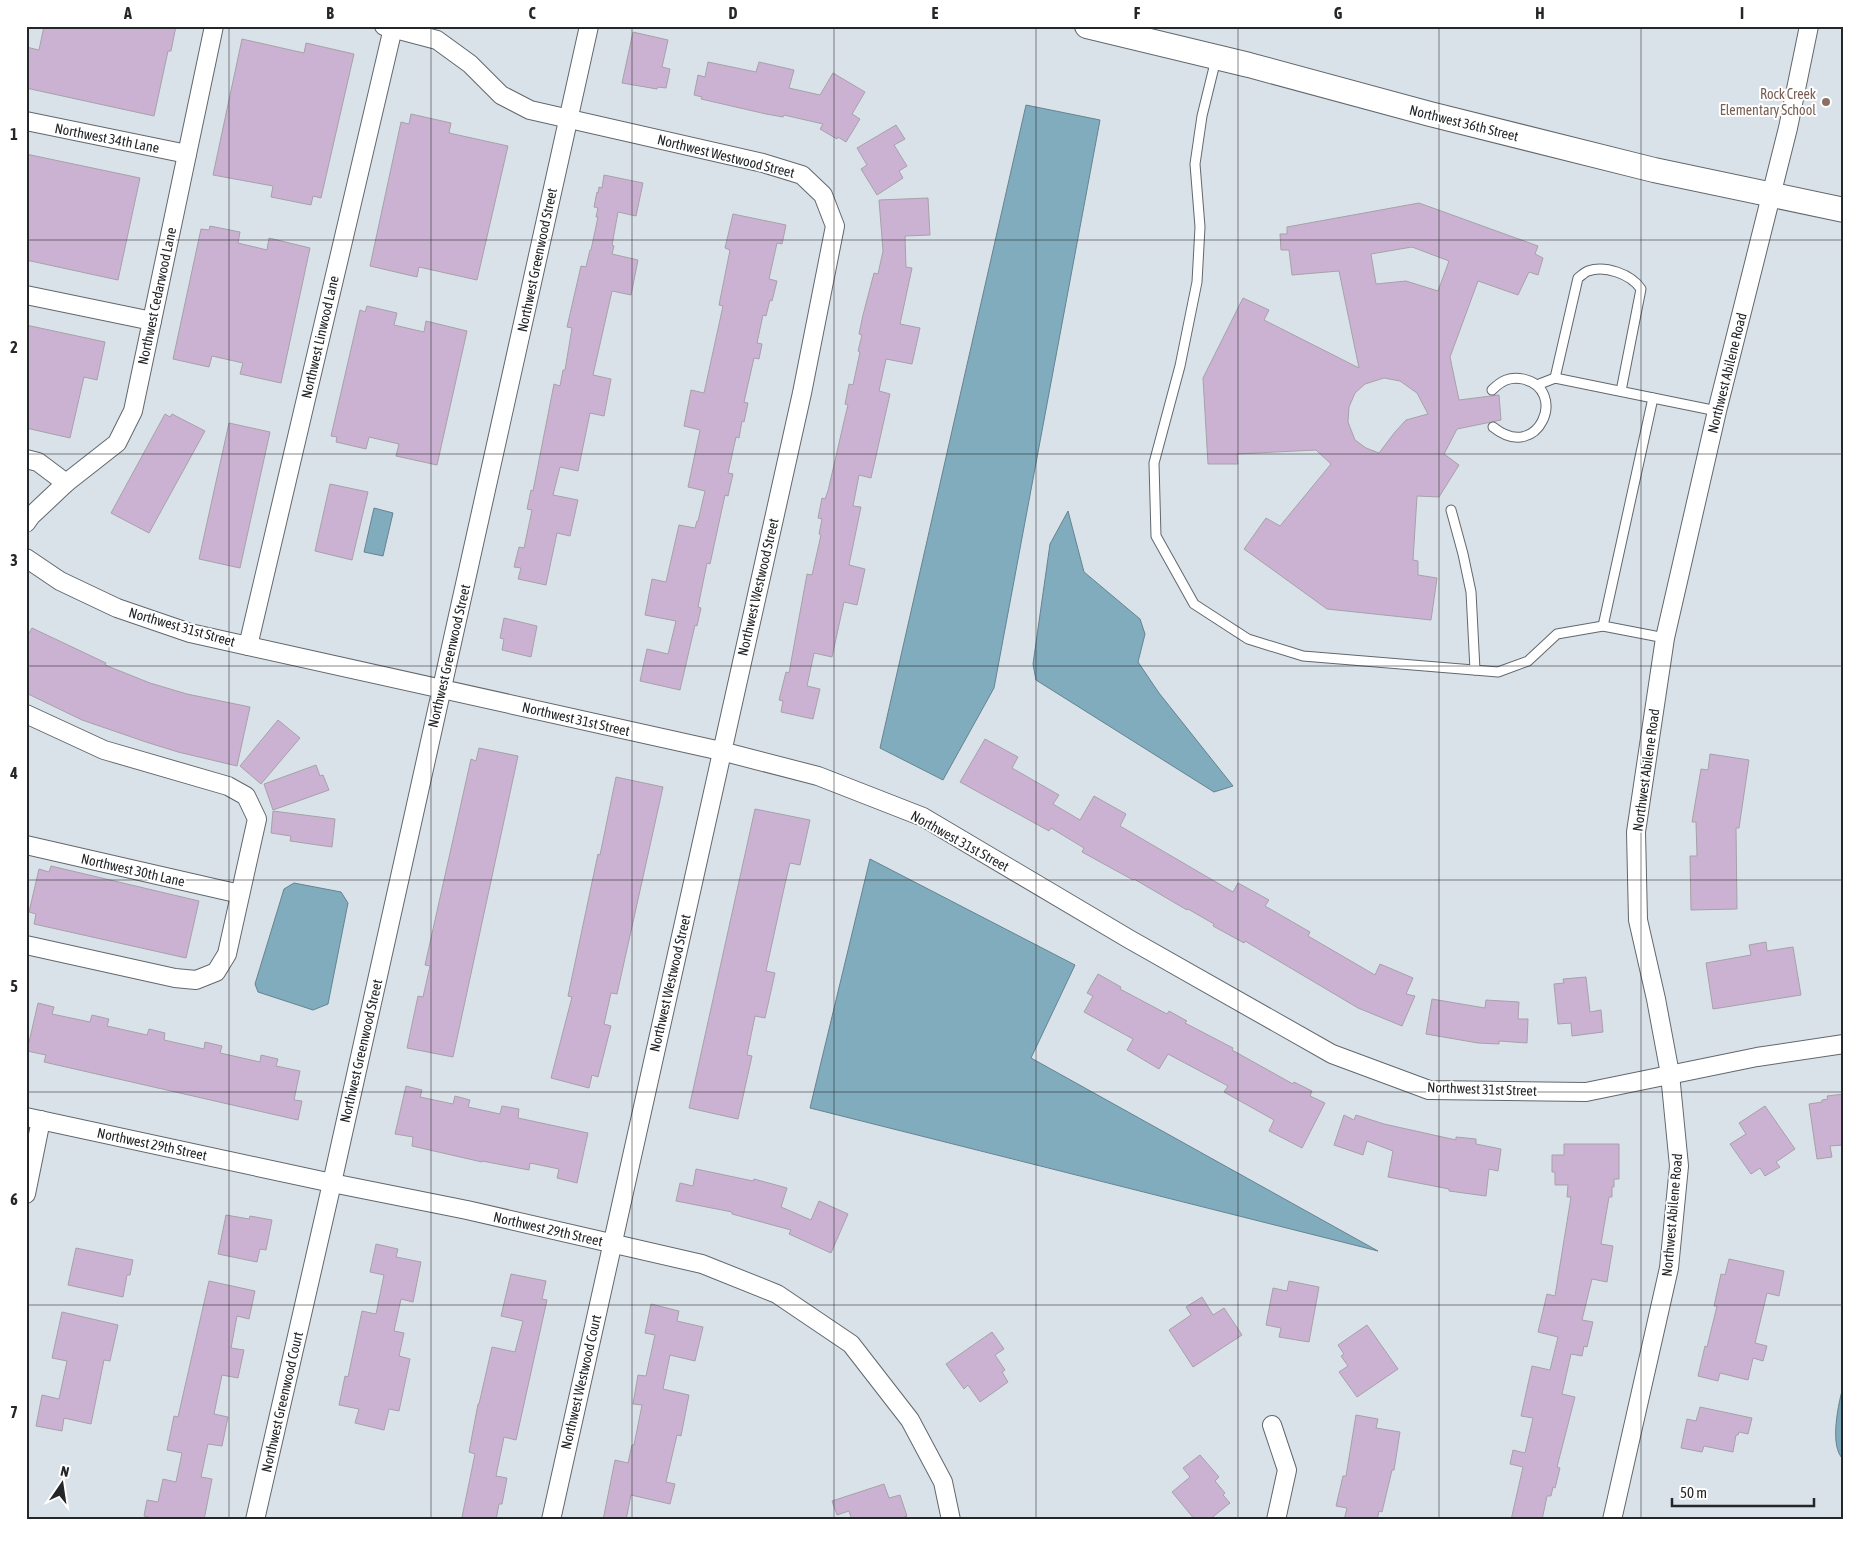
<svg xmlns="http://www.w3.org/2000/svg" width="1870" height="1546" font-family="'Asap Condensed',sans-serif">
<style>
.water{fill:#80acbd;stroke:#648491}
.building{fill:#cbb2d3;stroke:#a7a1a9;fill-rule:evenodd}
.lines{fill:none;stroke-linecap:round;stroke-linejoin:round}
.service-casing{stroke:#61686e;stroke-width:11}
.minor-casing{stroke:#61686e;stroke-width:20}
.secondary-casing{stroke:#61686e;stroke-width:26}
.service{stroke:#fff;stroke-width:9}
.minor{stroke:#fff;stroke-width:18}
.secondary{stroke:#fff;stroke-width:24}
.grid{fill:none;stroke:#242729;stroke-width:1;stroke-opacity:0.55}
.education-dot{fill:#8d6e63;stroke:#fff;stroke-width:2}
.labels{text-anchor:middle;stroke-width:4;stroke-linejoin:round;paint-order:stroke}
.education-label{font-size:14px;fill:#785e54;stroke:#fff;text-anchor:end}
.street-label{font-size:14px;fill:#242729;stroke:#fff}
.neatline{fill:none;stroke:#242729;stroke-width:2}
.grid-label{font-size:16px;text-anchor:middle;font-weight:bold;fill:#242729}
</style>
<rect width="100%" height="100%" fill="#dae2e9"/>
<g class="water">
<polygon points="1026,105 1100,120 994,688 943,780 880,748"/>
<polygon points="374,508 393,513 383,556 364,552"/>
<polygon points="1068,511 1084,572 1140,619 1145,634 1138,662 1159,693 1233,786 1214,792 1036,680 1033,664 1050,544"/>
<polygon points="870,859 1075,965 1031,1058 1378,1251 810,1108"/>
<polygon points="294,883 341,892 348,903 328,1004 313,1010 258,992 255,984 284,889"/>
<path d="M1844,1383V1460C1828,1447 1839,1401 1844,1383Z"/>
</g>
<g class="building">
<polygon points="44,26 176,26 171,51 168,51 154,116 26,88 26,47 39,50"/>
<polygon points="633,32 668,40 662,67 670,69 666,88 658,87 657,89 622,83"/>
<polygon points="242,39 304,53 306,43 354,54 321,198 313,196 311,205 271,197 273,186 213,175"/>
<polygon points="708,62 756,72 759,62 794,70 789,88 820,95 833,73 865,92 852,114 860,119 846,142 838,137 837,139 820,129 823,124 784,115 783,117 766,114 701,99 702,97 694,95 698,75 705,77"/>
<polygon points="411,114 451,123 449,133 508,146 477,280 419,267 417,277 370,266 401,122 409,124"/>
<polygon points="896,125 905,139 894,145 907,166 899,171 903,178 877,195 861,169 867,165 857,148"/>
<polygon points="26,154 140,178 118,280 26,260"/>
<polygon points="604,175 643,183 636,216 618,212 612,245 614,246 612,254 638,260 631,295 612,291 593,375 611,379 604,416 590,413 578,471 560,467 553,495 578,500 570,536 557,533 546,585 518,579 521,568 514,567 519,547 524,548 532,510 527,509 531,490 533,491 554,384 560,386 563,370 565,370 572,328 567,327 581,266 586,267 590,250 591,250 598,217 596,217 598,208 594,207 597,192 598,193 599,187 602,188"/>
<polygon points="928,198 930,235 905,236 906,267 912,268 900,324 920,328 912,364 886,359 879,391 890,394 878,447 871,478 859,475 853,506 861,507 849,565 865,569 857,605 844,602 832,657 814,653 807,686 820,689 813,719 781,712 783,701 779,700 786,672 789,673 807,574 812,575 821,535 819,534 822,519 818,518 822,498 825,499 828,491 845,417 848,405 845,404 849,384 853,385 860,352 858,351 862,335 859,334 863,315 874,273 878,274 883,251 879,200"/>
<path d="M1419,203L1538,246L1535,254L1543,258L1538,275L1529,272L1518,295L1478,281L1450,357L1459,400L1499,395L1501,420L1457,429L1444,454L1459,465L1439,497L1417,496L1413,560L1418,561V575L1437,578L1431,620L1327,609L1244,549L1266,518L1280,526L1331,464L1316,450L1237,454L1238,464H1208L1203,378L1243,298L1269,310L1264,320L1359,368L1339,271L1292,275L1289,250H1281L1280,234H1287V227ZM1412,247L1449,261L1438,291L1406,281L1376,284L1371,254ZM1384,378L1400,381L1417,393L1428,414L1406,420L1395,432L1379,453L1366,448L1355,440L1348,422L1349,407L1355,393L1365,384Z"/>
<polygon points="733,214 786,225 782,244 777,243 769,279 777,281 772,301 770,300 766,316 763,315 757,343 762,344 759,359 754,358 744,402 748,403 744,422 742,421 739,438 736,437 728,473 733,474 728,496 725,495 710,564 707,563 698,607 701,608 697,626 695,625 680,690 640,681 647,649 668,654 676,621 645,615 652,579 666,582 679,525 695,528 697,521 698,521 705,491 688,487 700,430 684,426 691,390 704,393 723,306 719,305 730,250 725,248"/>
<polygon points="210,226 240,232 238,243 267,250 269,238 310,248 281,383 240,374 243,363 212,356 209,367 173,359 201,229 209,230"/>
<polygon points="367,306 397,313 394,325 424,332 426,321 467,331 437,465 396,456 399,444 369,437 366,449 336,442 337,437 331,436 360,310 365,312"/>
<polygon points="26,325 105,342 97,380 84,377 70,438 26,428"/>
<polygon points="165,414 170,417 172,414 205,431 149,533 111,513"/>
<polygon points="229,423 270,432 240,568 199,559"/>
<polygon points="330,484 368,492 352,560 315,551"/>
<polygon points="504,618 537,626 531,657 502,650 504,639 500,638"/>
<polygon points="32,628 106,663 105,665 150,683 187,694 250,707 237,766 178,752 146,742 82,720 26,693 26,638"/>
<polygon points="278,720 300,738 261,784 240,766"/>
<polygon points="985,739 1018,757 1012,768 1059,795 1053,804 1080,820 1094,796 1126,814 1120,826 1233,892 1238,883 1269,900 1265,906 1310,932 1308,936 1375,975 1380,964 1413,978 1406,994 1415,996 1402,1026 1358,1008 1245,941 1244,943 1213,926 1214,924 1188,909 1187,910 1134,879 1133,880 1082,852 1084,848 1051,828 1049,831 960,782"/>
<polygon points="479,748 518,756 453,1057 407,1048 418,996 423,997 430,966 425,965 471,759 476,761"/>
<polygon points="1710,754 1749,760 1739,828 1736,828 1737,909 1691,910 1690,856 1697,856 1696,822 1692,822 1701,769 1708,770"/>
<polygon points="316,765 320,776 323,775 329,790 273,810 264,784"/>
<polygon points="616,777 663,787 617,994 611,993 604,1024 611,1026 598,1077 592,1075 589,1088 551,1078 572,997 568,996 598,854 600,855"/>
<polygon points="755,809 810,820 800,865 790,863 785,884 766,971 775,973 765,1018 755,1016 747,1055 752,1056 738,1119 689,1108"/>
<polygon points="273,811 335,819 332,847 290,841 291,836 271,833"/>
<polygon points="51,866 199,901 186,958 34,924 36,914 29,912 39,869 49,872"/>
<polygon points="1766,942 1767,951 1793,947 1801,995 1713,1009 1706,963 1751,955 1749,945"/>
<polygon points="1098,974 1121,987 1120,989 1152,1006 1167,1014 1169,1011 1187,1021 1185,1023 1233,1048 1232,1050 1293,1084 1294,1082 1312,1091 1310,1096 1325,1103 1302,1148 1269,1131 1274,1120 1224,1092 1228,1086 1168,1054 1159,1069 1127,1050 1133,1039 1084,1012 1093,996 1087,993"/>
<polygon points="1586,977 1590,1012 1601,1010 1603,1032 1572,1036 1571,1023 1558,1024 1554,984 1564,983 1563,979"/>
<polygon points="1432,999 1485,1008 1486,1000 1519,1002 1518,1019 1528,1019 1527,1043 1499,1041 1499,1044 1478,1043 1426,1034"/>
<polygon points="38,1003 54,1007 52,1014 90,1022 92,1015 109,1019 107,1026 147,1035 149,1029 165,1033 164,1040 204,1049 205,1042 222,1046 220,1053 260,1062 261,1055 278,1059 276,1066 300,1071 294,1100 302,1101 298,1120 44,1062 46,1055 27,1051"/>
<polygon points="406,1086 422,1090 420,1097 453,1104 455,1096 470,1100 468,1107 500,1114 502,1106 519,1109 518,1118 588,1133 577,1183 557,1178 559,1169 530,1163 529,1170 482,1161 482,1162 412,1146 413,1137 395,1134"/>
<polygon points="1844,1094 1844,1145 1830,1146 1832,1157 1817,1159 1809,1104 1822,1102 1822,1100 1828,1099 1827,1096"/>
<polygon points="1765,1106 1795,1149 1776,1162 1780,1167 1765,1176 1760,1168 1751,1174 1730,1144 1746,1134 1739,1123"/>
<polygon points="1344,1115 1354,1120 1356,1115 1384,1124 1456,1140 1456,1137 1476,1139 1476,1144 1501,1149 1498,1171 1489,1169 1486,1196 1449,1191 1449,1189 1388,1177 1393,1151 1367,1141 1363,1155 1334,1145"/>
<polygon points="1564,1144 1619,1144 1619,1179 1614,1179 1614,1187 1612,1187 1612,1197 1609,1197 1601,1244 1613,1246 1607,1282 1592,1279 1582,1320 1593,1322 1587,1347 1584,1346 1582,1356 1571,1354 1562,1394 1575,1397 1557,1467 1560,1468 1555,1488 1553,1487 1551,1496 1547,1496 1542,1520 1511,1520 1523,1467 1510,1464 1513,1450 1525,1453 1533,1418 1521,1416 1532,1366 1550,1370 1558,1337 1538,1332 1547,1294 1555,1296 1571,1197 1567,1197 1568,1185 1555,1185 1555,1172 1552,1172 1552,1155 1564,1155"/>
<polygon points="696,1169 753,1181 754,1179 787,1188 781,1207 811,1220 819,1201 848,1214 831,1253 789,1234 791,1230 732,1214 732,1212 676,1201 680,1183 693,1186"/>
<polygon points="226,1215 249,1219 250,1216 272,1220 266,1250 260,1249 257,1262 218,1254"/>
<polygon points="376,1244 398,1249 396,1257 421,1262 413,1302 401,1299 394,1331 404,1333 399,1356 410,1359 399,1411 389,1409 384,1430 355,1423 359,1409 339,1405 345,1376 348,1377 362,1311 376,1314 384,1275 370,1272"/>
<polygon points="76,1248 133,1260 130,1275 127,1275 123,1297 68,1285"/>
<polygon points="1729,1259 1784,1271 1779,1296 1767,1293 1755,1343 1767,1346 1763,1361 1753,1358 1748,1380 1720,1373 1718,1381 1698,1376 1705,1346 1707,1347 1717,1306 1714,1306 1721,1274 1725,1275"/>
<polygon points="511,1274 546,1281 542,1299 547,1300 516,1440 504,1437 496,1476 507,1478 502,1504 499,1504 496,1520 476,1520 462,1517 475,1454 469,1452 478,1404 479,1404 492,1347 515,1352 523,1321 501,1316"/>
<polygon points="209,1281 255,1291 249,1319 237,1316 231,1348 244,1350 238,1378 222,1375 214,1414 228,1417 222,1446 208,1444 201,1477 212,1479 204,1520 162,1520 144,1516 147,1500 158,1502 163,1479 176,1482 182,1453 167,1450 174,1416 178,1417"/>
<polygon points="1289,1281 1319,1287 1309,1342 1279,1337 1281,1328 1266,1325 1273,1288 1287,1291"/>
<polygon points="1202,1297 1213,1315 1224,1308 1242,1335 1193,1367 1169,1330 1191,1315 1186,1307"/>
<polygon points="651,1304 679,1311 677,1321 703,1327 695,1361 670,1355 663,1389 689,1395 681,1436 677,1435 666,1482 675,1484 670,1504 631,1495 626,1520 603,1520 615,1460 628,1463 632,1445 634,1445 642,1405 633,1404 638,1375 646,1376 655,1335 645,1333"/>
<polygon points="62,1312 118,1325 110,1361 104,1360 91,1424 64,1418 62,1431 36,1426 42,1395 59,1399 67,1361 52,1358"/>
<polygon points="1367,1325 1398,1369 1357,1397 1339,1372 1348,1366 1341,1356 1344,1354 1338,1345"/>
<polygon points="992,1332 1004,1349 995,1355 1005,1370 1002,1372 1008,1382 980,1402 968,1385 964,1389 946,1364"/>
<polygon points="1700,1407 1752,1418 1748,1434 1739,1432 1738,1435 1736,1435 1733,1452 1704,1446 1702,1452 1681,1448 1687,1419 1696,1421"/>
<polygon points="1356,1415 1378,1419 1376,1428 1400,1432 1394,1470 1392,1470 1382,1512 1379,1511 1377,1520 1344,1520 1347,1508 1336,1506 1343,1476 1346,1476"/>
<polygon points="1200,1455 1219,1477 1215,1481 1225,1493 1223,1495 1230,1503 1209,1520 1195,1520 1172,1492 1190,1477 1183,1468"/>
<polygon points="884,1484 889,1498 900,1495 907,1516 895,1520 852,1520 849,1511 837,1515 832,1501"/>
</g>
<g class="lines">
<defs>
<g id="service">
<polyline points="1216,59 1202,116 1195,164 1200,227 1197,282 1180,366 1154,463 1156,536 1194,604 1248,639 1303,656 1498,672 1528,661 1557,634 1603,626 1665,638"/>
<path d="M1555,378L1578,278C1581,276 1585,272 1588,271C1605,265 1631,274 1641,289L1621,391"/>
<polyline points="1537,385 1555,378 1717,411"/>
<path d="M1492,390C1501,381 1510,376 1523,379C1569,389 1539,464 1493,427"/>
<polyline points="1451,510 1463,554 1471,592 1475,670"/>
<polyline points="1603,626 1653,398"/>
</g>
<g id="minor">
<polyline points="384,26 437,40 470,64 501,95 530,110 763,163 802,175 823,195 835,226 802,393 551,1520"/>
<polyline points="26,121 187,154"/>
<polyline points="26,295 152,321"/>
<polyline points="26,459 38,462 66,483"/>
<polyline points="26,523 31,516 66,483 117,443 133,411 214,26"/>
<polyline points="26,558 60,581 117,608 190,633 721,751 818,776 923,817 1129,939 1332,1054 1429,1090 1586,1092 1757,1057 1844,1044"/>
<polyline points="248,646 393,28"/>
<polyline points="26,714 104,750 228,786 246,796 257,819 227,954 216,972 196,980 175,978 26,945"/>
<polyline points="26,845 240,894"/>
<polyline points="26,1117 332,1183 467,1210 702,1264 777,1294 851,1344 910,1420 943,1482 951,1520"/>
<polyline points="26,1194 41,1120"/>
<polyline points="1272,1425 1287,1470 1276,1520"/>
<polyline points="255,1520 332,1183 589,26"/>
<polyline points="1612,1520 1669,1268 1679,1166 1670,1074 1656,999 1638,920 1636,832 1665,638 1717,411 1788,128 1809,26"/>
</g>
<polyline id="secondary" points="1087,26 1249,65 1430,114 1654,170 1844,210"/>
</defs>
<use href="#service" class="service-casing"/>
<use href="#minor" class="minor-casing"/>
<use href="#secondary" class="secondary-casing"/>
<use href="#service" class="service"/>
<use href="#minor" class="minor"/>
<use href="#secondary" class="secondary"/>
</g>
<path class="grid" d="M229,26V1520M431,26V1520M632,26V1520M834,26V1520M1036,26V1520M1238,26V1520M1439,26V1520M1641,26V1520M26,240H1844M26,454H1844M26,666H1844M26,880H1844M26,1092H1844M26,1305H1844"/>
<circle class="education-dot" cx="1826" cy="102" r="5"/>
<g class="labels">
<g class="education-label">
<text x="1816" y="99">Rock Creek<tspan x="1816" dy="16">Elementary School</tspan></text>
</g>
<g class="street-label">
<text transform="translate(1464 123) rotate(14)" y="5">Northwest 36th Street</text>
<text transform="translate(107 138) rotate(11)" y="5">Northwest 34th Lane</text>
<text transform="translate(726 156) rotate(14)" y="5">Northwest Westwood Street</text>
<text transform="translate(537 260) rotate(-78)" y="5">Northwest Greenwood Street</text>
<text transform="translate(157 296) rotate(-78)" y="5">Northwest Cedarwood Lane</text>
<text transform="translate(320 337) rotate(-77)" y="5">Northwest Linwood Lane</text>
<text transform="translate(1727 373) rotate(-76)" y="5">Northwest Abilene Road</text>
<text transform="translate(758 587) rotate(-77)" y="5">Northwest Westwood Street</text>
<text transform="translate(182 627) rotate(16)" y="5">Northwest 31st Street</text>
<text transform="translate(449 656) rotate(-77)" y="5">Northwest Greenwood Street</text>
<text transform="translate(576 719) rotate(13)" y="5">Northwest 31st Street</text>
<text transform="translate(1646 770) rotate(-82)" y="5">Northwest Abilene Road</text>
<text transform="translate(960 841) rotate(29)" y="5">Northwest 31st Street</text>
<text transform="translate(133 870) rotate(13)" y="5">Northwest 30th Lane</text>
<text transform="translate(670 983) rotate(-77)" y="5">Northwest Westwood Street</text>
<text transform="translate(361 1051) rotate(-77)" y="5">Northwest Greenwood Street</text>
<text transform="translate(1482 1089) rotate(2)" y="5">Northwest 31st Street</text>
<text transform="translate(152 1144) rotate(12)" y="5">Northwest 29th Street</text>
<text transform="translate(1672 1215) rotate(-85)" y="5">Northwest Abilene Road</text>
<text transform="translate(548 1229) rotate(13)" y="5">Northwest 29th Street</text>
<text transform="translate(581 1382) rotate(-77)" y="5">Northwest Westwood Court</text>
<text transform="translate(282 1402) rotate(-77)" y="5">Northwest Greenwood Court</text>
</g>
</g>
<rect width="1870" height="1546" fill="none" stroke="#ffffff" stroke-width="55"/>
<g transform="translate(62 1484) rotate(13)" stroke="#ffffff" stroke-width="4" paint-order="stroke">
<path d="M0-4L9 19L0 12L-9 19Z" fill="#242729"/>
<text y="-8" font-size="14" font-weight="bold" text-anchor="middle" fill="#242729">N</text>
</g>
<path d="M1672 1498v8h142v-8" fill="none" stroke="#242729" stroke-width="2.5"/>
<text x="1680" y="1498" font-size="15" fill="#242729" stroke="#ffffff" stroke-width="4" paint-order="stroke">50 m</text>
<rect x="28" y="28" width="1814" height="1490" class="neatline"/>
<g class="grid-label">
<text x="128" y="19">A</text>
<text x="330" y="19">B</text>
<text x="532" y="19">C</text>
<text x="733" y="19">D</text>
<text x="935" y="19">E</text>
<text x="1137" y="19">F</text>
<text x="1338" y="19">G</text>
<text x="1540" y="19">H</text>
<text x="1742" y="19">I</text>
<text x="14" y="140">1</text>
<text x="14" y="353">2</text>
<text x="14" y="566">3</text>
<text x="14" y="779">4</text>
<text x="14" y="992">5</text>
<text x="14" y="1205">6</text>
<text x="14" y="1418">7</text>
</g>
</svg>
